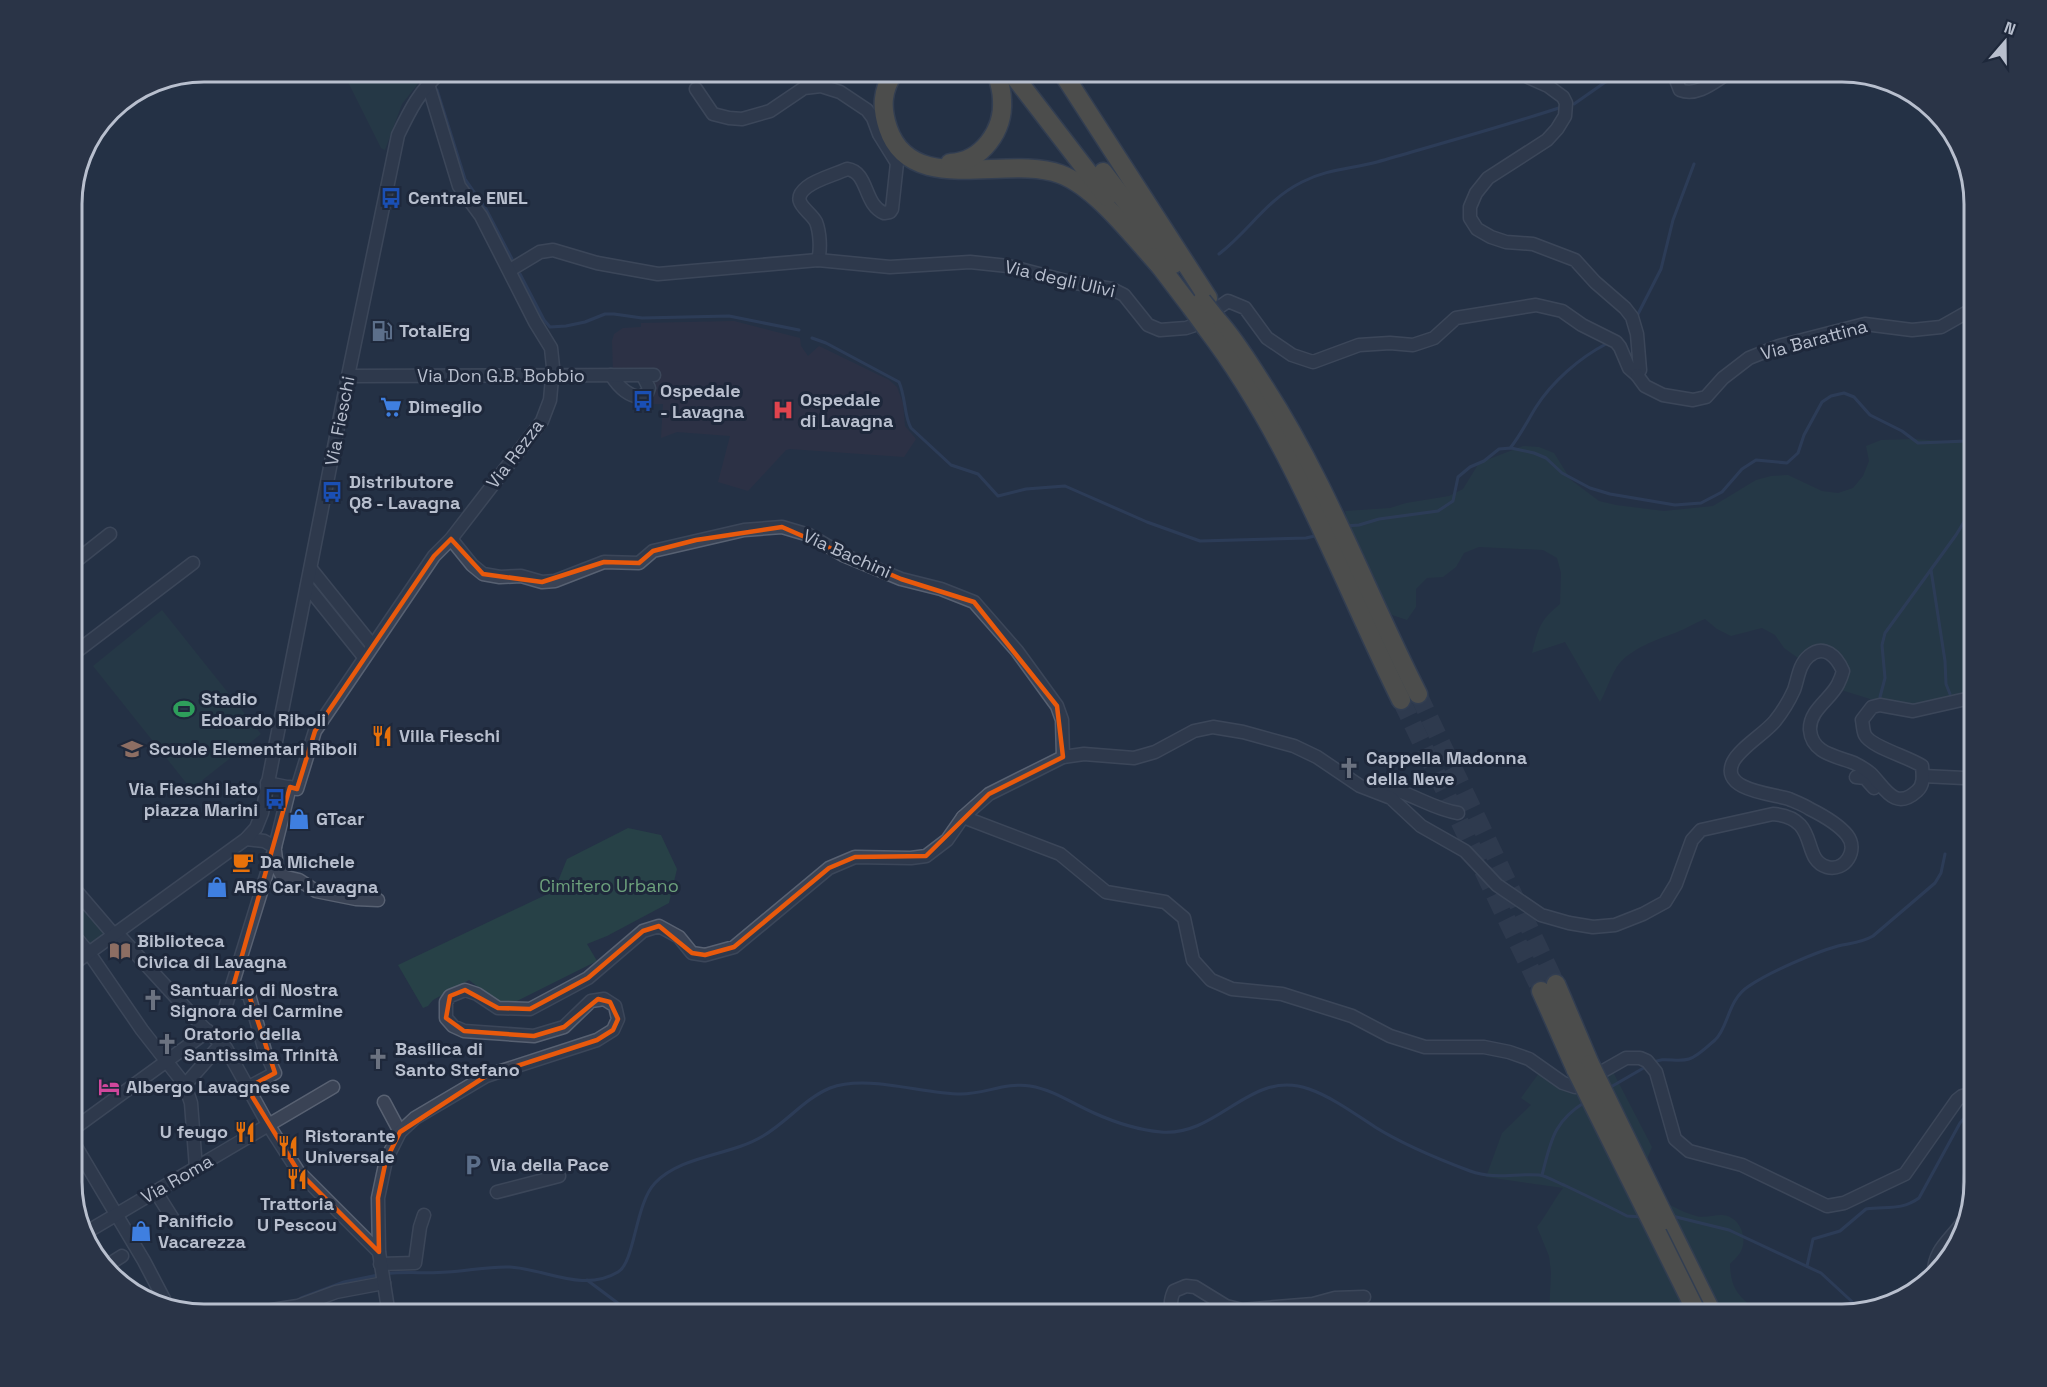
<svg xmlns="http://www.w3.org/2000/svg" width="2047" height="1387" font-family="'Space Grotesk',sans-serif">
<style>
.medical{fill:#363245}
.green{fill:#274147}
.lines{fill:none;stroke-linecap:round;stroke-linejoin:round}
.stream{stroke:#374a6e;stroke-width:3}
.highway-tunnel{stroke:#3b465a;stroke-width:18;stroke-dasharray:18 9;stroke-linecap:butt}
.minor-casing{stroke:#586172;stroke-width:15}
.highway-casing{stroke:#444e60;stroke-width:21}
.minor{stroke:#3a4355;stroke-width:12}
.highway{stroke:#7c7056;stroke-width:18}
.highway-bridge-casing{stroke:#444e60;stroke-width:21;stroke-linecap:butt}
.highway-bridge{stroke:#7c7056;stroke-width:18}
.marked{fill:none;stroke:#e8590c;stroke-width:4.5;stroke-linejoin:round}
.labels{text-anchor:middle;stroke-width:6;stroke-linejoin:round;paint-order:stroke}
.poi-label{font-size:18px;font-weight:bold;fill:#b8bfce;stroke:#1e283b;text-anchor:start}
.street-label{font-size:18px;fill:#b8bfce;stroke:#1e283b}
.park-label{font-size:18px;fill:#6da17c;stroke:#1e283b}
.rim{fill:none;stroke:#b8bfce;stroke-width:3}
</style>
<rect width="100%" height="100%" fill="#253146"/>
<polygon class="medical" points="734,321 800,338 801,346 808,356 819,346 889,380 897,387 903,403 905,426 916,439 904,457 790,449 786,450 748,491 718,482 730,436 677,432 661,438 663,404 653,404 654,371 613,370 612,341 614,334 623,328 641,327 641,323"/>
<g class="green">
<polygon points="343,72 427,72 402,104 385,150 381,148"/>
<path d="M1913,439L1975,443V693L1919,704L1870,699L1838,689L1849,669C1840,641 1819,644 1798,658L1784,648L1775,635L1762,628L1731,636L1717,629L1705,619C1695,623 1685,629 1675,633C1656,640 1632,648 1619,664C1612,672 1606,692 1600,702L1565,642L1532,653C1538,629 1540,620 1560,604L1561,573L1557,558L1543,550L1479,547L1464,553L1456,567L1443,577L1427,578L1416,589V607L1407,620L1392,615L1382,603L1350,533L1345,511L1390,508L1406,503L1449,496L1463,489L1479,463L1523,446L1539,447L1554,453L1571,480L1599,501L1616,505L1664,511L1713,506L1756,480L1771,476L1788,475L1822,491L1838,493L1853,488L1863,476L1869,461L1866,446L1881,440Z"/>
<polygon points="162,610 261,734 191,789 93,666"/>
<polygon points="628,828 661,835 677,869 669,903 607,936 587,944 597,961 513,1003 495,1000 469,980 433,1000 428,1006 423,1008 398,965 554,891 567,859"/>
<polygon points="72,889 111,934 90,950 72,928"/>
<path d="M1612,1070L1652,1147L1638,1181C1657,1197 1669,1207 1693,1215C1703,1219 1712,1215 1721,1215C1740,1215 1749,1239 1740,1253C1737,1257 1733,1261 1730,1264C1731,1293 1741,1297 1762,1315H1549L1551,1272L1549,1256L1537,1227C1547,1214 1553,1201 1563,1188L1486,1177L1502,1133L1531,1105L1521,1098L1539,1073L1559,1086Z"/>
</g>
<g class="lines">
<g class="stream">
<polyline points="437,90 465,179 486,209 512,259"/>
<polyline points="1574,104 1604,83 1626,72"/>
<path d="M1219,254C1250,230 1266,200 1302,182C1327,169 1351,169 1377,162C1439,144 1501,127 1562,107"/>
<polyline points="520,274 544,320 550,327 566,326 585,322 605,314 614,314 642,318 729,316 799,330"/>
<polyline points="1637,316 1661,269 1673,220 1694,164"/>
<path d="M812,338L826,343L899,382C906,398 904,416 911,428L951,465L978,474L998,496L1026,489L1065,486L1147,522L1200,541L1306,538L1319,535"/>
<path d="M1511,447C1521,434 1528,420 1536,407C1552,382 1579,358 1606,344"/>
<polyline points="1345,526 1359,525 1379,519 1438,511 1453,501 1458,477 1470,467 1484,461 1499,449 1511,448 1534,453 1546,458 1562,473 1590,488 1610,494 1675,505 1701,503 1722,492 1742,469 1756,460 1787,463 1798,453 1804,435 1822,402 1831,396 1844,393 1854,397 1870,415 1902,431 1918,443 1967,441 1975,438"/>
<polyline points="1931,570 1945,661 1946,684 1950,694"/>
<polyline points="1880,697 1885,678 1882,645 1885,633 1956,535 1975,504"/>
<path d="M1653,1063C1663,1056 1677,1063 1689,1059C1697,1057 1708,1046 1715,1040C1729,1027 1727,1000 1749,986C1770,972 1813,953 1838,946C1851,943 1861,943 1873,936L1935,883L1941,873L1945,854"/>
<polyline points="1609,1088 1647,1066"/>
<path d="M1542,1175C1551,1141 1553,1122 1585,1102"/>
<polyline points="1672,1216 1729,1230 1821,1273 1861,1310"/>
<path d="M1807,1266L1813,1239L1840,1231L1866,1209C1886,1206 1901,1211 1919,1198L1960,1123L1968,1114L1975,1113"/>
<path d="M385,1274C405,1271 427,1274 447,1272C468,1271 489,1266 510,1267C546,1269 583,1293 618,1272C635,1262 635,1204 655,1183C682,1155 730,1156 763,1136C787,1122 804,1099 830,1088C867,1074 922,1094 961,1094C984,1094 1007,1082 1030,1086C1054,1090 1073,1104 1094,1113C1114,1122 1139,1130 1161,1132C1219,1137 1250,1068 1309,1089C1332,1097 1355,1114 1375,1127C1404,1145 1438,1159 1470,1171C1495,1180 1515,1173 1539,1175C1547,1176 1556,1182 1564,1185C1585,1195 1606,1205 1627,1216L1642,1217"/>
<polyline points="587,1280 619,1304"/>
<polyline points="301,1298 344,1282 378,1275"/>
</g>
<g class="highway-tunnel">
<polyline points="1418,694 1556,984"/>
<polyline points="1401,700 1541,991"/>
</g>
<defs>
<g id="minor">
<path d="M1673,72L1680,90C1698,97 1715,81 1730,72"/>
<path d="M696,89L713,114L729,118L742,119L770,111L804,88L821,86L840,92L867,110L873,118L879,134L897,163L892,209L890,212L884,213C863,204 869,172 847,169C834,175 817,179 807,187C788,202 810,210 816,222C820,232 821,250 818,260"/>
<polyline points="510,270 540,252 553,250 597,263 658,274 818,260 890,267 970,262 1008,266 1070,282 1112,289 1124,295 1148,325 1160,330 1186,328 1192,326 1228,301 1245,308 1267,338 1292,355 1313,362 1359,345 1390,343 1413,345 1434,338 1456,318 1536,305 1562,311 1582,325 1616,342 1620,347 1629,368 1637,375 1640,370 1637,334 1632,317 1625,308 1595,282 1575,260 1533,244 1506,242 1491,237 1477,229 1470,218 1470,207 1476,193 1488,178 1547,140 1557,129 1565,116 1566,103 1563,97 1548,86 1517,72"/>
<path d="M611,375C618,386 628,396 640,397L647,393L649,388L643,376"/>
<polyline points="1637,375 1645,386 1663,395 1693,400 1706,397 1723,378 1749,358 1779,346 1865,324 1912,330 1941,327 1971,310 1975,311"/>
<polyline points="348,376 654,375"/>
<polyline points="451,539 472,565 483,574 500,577 521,576 542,582 555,581 604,562 639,563 653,551 744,530 782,527 809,535 843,555 901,579 941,589 974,602 1017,651 1057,706 1062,720 1063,757"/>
<polyline points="72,564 110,534"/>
<polyline points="311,569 372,645"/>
<polyline points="307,586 364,657"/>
<polyline points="72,655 193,563"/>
<polyline points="1923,776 1964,778 1975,776"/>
<polyline points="1856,777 1865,778 1874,788"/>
<polyline points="267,783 297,789 315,731 434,556 451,539 542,421 550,400 553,367 551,348 535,322 481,216 459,186 428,84"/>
<path d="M1371,786C1406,787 1427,808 1458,813"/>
<polyline points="963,817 1060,854 1106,892 1165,902 1184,918 1193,960 1211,980 1232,989 1282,994 1352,1016 1390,1036 1425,1047 1484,1047 1509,1052 1529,1059 1563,1083 1575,1087 1626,1058 1640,1058 1647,1061 1656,1072 1675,1139 1689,1151 1742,1165 1827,1206 1844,1203 1905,1174 1957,1100 1962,1096 1975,1093"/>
<polyline points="246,839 264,841 275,847"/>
<polyline points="275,851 277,867 282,876 299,880 316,891 356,899 378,900"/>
<polyline points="72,886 114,935"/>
<polyline points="72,933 89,953 142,1030 185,1085 191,1103 196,1168"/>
<polyline points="117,933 203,1027 226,1048 269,1126 298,1171 379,1252"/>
<path d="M72,965L246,839L256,828L262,813L348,376L398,135C410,110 420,90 441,72"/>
<polyline points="233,987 249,995 265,1051 275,1073 247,1088"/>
<polyline points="226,1005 275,847 290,787"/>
<polyline points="185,1085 221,1044"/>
<polyline points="384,1102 400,1132"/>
<polyline points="72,1130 208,1031"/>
<polyline points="72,1140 144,1261 166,1303"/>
<polyline points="156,1192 173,1219"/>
<polyline points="497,1192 559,1176"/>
<path d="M1970,1200C1968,1185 1969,1174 1975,1160"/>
<polyline points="85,1233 333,1087"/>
<polyline points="380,1264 415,1263 420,1227 424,1215"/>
<polyline points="106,1266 122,1256"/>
<path d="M1934,1274C1933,1249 1952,1239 1964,1220"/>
<polyline points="262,1315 272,1310 298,1306 336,1292 384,1283"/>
<path d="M389,1315L379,1252L378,1198L386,1160L400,1132L415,1118L486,1076L597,1040L613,1030L618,1019L615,1006L604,999L591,1001L564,1027L534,1036L464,1031L453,1026L446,1018V1002L450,996L465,990L477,994L498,1008L530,1009L588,978L643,931L659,926L679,937L692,953L705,955L734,947L829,868L855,857L911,858L926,856L947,840L963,817L989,794L1063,757L1084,754L1134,758L1155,752L1194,731L1213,727L1243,732L1294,746L1317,757L1360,786L1391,798L1421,826L1465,851L1497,885L1541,915L1569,923L1593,927L1615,925L1643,914L1665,902L1676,884L1692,840L1701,830L1773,814C1821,818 1800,859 1827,867C1845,872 1859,850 1847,835C1839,825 1822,815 1810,809C1804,805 1796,802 1789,799C1775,794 1719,791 1733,762C1740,748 1764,734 1775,721C1783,711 1789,701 1794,690C1798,679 1799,664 1809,656C1824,643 1837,657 1843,671C1842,675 1840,680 1838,684C1831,699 1809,710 1810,730C1812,754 1837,756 1854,763C1860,766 1865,769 1870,773C1884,786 1894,812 1917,791C1924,785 1923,776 1922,766C1909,757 1871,747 1865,735C1863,731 1863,725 1862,720L1872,707L1880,705L1913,711L1975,697"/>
<path d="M1175,1315C1169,1308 1170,1300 1174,1291L1186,1286L1195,1287L1226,1306L1242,1310L1313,1304L1335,1298L1364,1297"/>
</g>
<g id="highway">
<path d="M894,72C882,91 881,107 888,128C911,198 1007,154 1060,174C1096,187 1134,238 1160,266"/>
<polyline points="1011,72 1107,197"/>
<polyline points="1062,72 1208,298"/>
<path d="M950,163C982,162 1004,130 1002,100C1002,90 999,81 996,72"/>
<polyline points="1103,172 1174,264"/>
<polyline points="1153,257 1191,307"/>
<path d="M1218,321C1236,341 1250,365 1265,388C1327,484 1366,592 1418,694"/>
<path d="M1207,329C1292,441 1339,575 1401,700"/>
<polyline points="1556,984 1590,1064"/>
<polyline points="1541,991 1576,1070"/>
<polyline points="1666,1220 1713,1315"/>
</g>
</defs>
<use href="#minor" class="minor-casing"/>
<use href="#highway" class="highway-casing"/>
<use href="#minor" class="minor"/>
<use href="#highway" class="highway"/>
<defs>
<g id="highway-bridge">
<polyline points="1202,301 1218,321"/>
<polyline points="1191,307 1207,329"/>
<polyline points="1590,1064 1666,1220"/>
<polyline points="1576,1070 1698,1315"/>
</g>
</defs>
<use href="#highway-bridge" class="highway-bridge-casing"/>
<use href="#highway-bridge" class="highway-bridge"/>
</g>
<path d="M0 0H2047V1387H0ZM782,527L901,579L974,602L1057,706L1063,757L989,794L926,856L855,857L829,868L734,947L705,955L692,953L659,926L643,931L588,978L530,1009L498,1008L465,990L450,996L446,1018L464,1031L534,1036L564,1027L598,999L610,1002L618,1019L613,1030L597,1040L486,1076L400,1132L386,1160L378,1198L379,1252L298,1171L247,1088L275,1073L249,995L233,987L290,787L297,789L315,731L434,556L451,539L483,574L542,582L604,562L639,563L653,551L696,540Z" fill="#253146" fill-opacity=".55" fill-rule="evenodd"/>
<path class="marked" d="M782,527L901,579L974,602L1057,706L1063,757L989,794L926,856L855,857L829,868L734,947L705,955L692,953L659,926L643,931L588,978L530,1009L498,1008L465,990L450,996L446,1018L464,1031L534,1036L564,1027L598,999L610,1002L618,1019L613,1030L597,1040L486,1076L400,1132L386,1160L378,1198L379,1252L298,1171L247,1088L275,1073L249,995L233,987L290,787L297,789L315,731L434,556L451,539L483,574L542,582L604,562L639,563L653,551L696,540Z"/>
<defs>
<symbol id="bus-bare" viewBox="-9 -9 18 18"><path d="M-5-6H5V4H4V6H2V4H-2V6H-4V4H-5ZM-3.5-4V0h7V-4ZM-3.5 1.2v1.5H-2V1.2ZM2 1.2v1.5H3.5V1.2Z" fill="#1a4fb4" stroke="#1e283b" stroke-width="2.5" paint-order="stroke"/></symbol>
<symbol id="fuel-bare" viewBox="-9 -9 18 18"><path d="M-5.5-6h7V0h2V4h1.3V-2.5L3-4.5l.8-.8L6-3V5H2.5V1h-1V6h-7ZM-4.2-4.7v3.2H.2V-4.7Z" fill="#5c6f8a" stroke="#1e283b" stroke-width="2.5" paint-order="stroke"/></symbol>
<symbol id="supermarket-bare" viewBox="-9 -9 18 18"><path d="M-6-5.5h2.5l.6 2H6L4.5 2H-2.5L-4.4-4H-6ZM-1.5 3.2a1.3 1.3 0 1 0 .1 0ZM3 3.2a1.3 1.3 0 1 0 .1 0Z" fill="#3f7fe0" stroke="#1e283b" stroke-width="2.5" paint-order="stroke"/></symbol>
<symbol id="hospital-bare" viewBox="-9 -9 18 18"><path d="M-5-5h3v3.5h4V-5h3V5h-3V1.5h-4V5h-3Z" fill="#e0444e" stroke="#1e283b" stroke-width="2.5" paint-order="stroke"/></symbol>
<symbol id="stadium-bare" viewBox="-9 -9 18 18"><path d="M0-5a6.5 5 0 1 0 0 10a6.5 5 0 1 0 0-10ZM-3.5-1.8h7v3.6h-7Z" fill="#2e9e5b" stroke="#1e283b" stroke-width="2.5" paint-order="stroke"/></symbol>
<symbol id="restaurant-bare" viewBox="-9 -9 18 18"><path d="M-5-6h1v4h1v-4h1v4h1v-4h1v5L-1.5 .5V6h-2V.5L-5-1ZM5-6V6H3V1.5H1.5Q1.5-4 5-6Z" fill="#e8710a" stroke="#1e283b" stroke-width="2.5" paint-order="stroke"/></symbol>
<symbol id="school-bare" viewBox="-9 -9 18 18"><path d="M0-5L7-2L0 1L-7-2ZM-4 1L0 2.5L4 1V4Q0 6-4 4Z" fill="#8d6e63" stroke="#1e283b" stroke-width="2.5" paint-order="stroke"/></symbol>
<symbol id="church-bare" viewBox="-9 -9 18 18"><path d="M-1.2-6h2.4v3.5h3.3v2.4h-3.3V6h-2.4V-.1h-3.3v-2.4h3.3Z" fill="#6b7280" stroke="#1e283b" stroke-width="2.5" paint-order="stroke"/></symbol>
<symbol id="shop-bare" viewBox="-9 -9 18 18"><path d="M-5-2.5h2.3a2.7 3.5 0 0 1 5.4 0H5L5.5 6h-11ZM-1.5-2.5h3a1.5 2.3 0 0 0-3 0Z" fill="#3f7fe0" stroke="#1e283b" stroke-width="2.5" paint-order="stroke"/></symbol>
<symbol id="cafe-bare" viewBox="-9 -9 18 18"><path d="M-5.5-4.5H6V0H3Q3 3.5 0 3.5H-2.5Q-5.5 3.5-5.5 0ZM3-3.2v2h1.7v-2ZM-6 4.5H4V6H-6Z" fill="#e8710a" stroke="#1e283b" stroke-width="2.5" paint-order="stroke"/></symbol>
<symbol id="library-bare" viewBox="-9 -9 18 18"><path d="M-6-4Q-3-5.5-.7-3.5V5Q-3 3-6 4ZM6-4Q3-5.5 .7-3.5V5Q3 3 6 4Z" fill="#8d6e63" stroke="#1e283b" stroke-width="2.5" paint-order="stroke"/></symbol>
<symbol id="hotel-bare" viewBox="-9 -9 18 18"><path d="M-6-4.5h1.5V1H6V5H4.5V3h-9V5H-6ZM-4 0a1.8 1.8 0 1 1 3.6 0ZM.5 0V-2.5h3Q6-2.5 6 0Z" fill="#d1479c" stroke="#1e283b" stroke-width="2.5" paint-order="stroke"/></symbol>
<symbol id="parking-bare" viewBox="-9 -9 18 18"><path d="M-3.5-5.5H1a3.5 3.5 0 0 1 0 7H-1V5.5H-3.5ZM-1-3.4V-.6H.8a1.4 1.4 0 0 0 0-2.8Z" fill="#5c6f8a" stroke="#1e283b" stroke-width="2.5" paint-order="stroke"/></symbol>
</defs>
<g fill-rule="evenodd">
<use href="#bus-bare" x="376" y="183" width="30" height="30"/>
<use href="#fuel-bare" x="367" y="316" width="30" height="30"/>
<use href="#bus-bare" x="628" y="386" width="30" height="30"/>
<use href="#supermarket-bare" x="376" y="392" width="30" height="30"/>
<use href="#hospital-bare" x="768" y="395" width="30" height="30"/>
<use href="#bus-bare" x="317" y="477" width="30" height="30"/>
<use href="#stadium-bare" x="169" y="694" width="30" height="30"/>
<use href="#restaurant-bare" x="367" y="721" width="30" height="30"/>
<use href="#school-bare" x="117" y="734" width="30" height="30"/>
<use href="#church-bare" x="1334" y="753" width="30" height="30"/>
<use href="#bus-bare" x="260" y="784" width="30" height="30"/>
<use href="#shop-bare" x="284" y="804" width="30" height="30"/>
<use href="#cafe-bare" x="228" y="847" width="30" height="30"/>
<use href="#shop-bare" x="202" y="872" width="30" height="30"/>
<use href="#library-bare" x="105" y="936" width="30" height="30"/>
<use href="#church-bare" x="138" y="985" width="30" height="30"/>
<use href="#church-bare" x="152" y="1029" width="30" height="30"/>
<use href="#church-bare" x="363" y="1044" width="30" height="30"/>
<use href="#hotel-bare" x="94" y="1072" width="30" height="30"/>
<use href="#restaurant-bare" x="230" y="1117" width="30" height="30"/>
<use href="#restaurant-bare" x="273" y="1131" width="30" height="30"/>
<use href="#parking-bare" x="458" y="1150" width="30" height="30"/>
<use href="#restaurant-bare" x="282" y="1164" width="30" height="30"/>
<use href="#shop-bare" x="126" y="1216" width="30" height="30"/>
</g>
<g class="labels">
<g class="poi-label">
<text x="408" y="204">Centrale ENEL</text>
<text x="399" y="337">TotalErg</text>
<text x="660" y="397">Ospedale<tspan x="660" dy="21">- Lavagna</tspan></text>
<text x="800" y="406">Ospedale<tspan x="800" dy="21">di Lavagna</tspan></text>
<text x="408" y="413">Dimeglio</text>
<text x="349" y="488">Distributore<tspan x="349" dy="21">Q8 - Lavagna</tspan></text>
<text x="201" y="705">Stadio<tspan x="201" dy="21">Edoardo Riboli</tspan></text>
<text x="399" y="742">Villa Fieschi</text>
<text x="149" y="755">Scuole Elementari Riboli</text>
<text x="1366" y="764">Cappella Madonna<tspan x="1366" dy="21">della Neve</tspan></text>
<text x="258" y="795" text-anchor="end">Via Fieschi lato<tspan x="258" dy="21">piazza Marini</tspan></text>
<text x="316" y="825">GTcar</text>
<text x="260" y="868">Da Michele</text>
<text x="234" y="893">ARS Car Lavagna</text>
<text x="137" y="947">Biblioteca<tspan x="137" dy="21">Civica di Lavagna</tspan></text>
<text x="170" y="996">Santuario di Nostra<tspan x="170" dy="21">Signora del Carmine</tspan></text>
<text x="184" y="1040">Oratorio della<tspan x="184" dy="21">Santissima Trinità</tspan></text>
<text x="395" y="1055">Basilica di<tspan x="395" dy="21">Santo Stefano</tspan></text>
<text x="126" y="1093">Albergo Lavagnese</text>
<text x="228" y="1138" text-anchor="end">U feugo</text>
<text x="305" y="1142">Ristorante<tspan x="305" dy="21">Universale</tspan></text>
<text x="490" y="1171">Via della Pace</text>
<text x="297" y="1210" text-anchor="middle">Trattoria<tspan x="297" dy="21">U Pescou</tspan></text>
<text x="158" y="1227">Panificio<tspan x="158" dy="21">Vacarezza</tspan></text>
</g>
<g class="street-label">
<text transform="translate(1060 279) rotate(13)" y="6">Via degli Ulivi</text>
<text transform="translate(1814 340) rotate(-15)" y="6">Via Barattina</text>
<text x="501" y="382">Via Don G.B. Bobbio</text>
<text transform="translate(340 421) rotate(-79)" y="6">Via Fieschi</text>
<text transform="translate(515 454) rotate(-53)" y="6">Via Rezza</text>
<text transform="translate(847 554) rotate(24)" y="6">Via Bachini</text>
<text transform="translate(177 1179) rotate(-30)" y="6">Via Roma</text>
</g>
<g class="park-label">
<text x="609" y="892">Cimitero Urbano</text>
</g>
</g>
<path d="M0 0H2047V1387H0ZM204 82H1842A122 122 0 0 1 1964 204V1182A122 122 0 0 1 1842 1304H204A122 122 0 0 1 82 1182V204A122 122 0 0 1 204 82Z" fill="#2a3447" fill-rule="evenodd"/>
<path class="rim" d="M204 82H1842A122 122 0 0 1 1964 204V1182A122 122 0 0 1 1842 1304H204A122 122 0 0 1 82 1182V204A122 122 0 0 1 204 82Z"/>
<g transform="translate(2005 42) rotate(20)" stroke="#1e283b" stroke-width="4.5" paint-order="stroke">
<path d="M0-4.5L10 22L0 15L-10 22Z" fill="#b8bfce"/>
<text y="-9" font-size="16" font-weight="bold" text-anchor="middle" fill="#b8bfce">N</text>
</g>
</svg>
